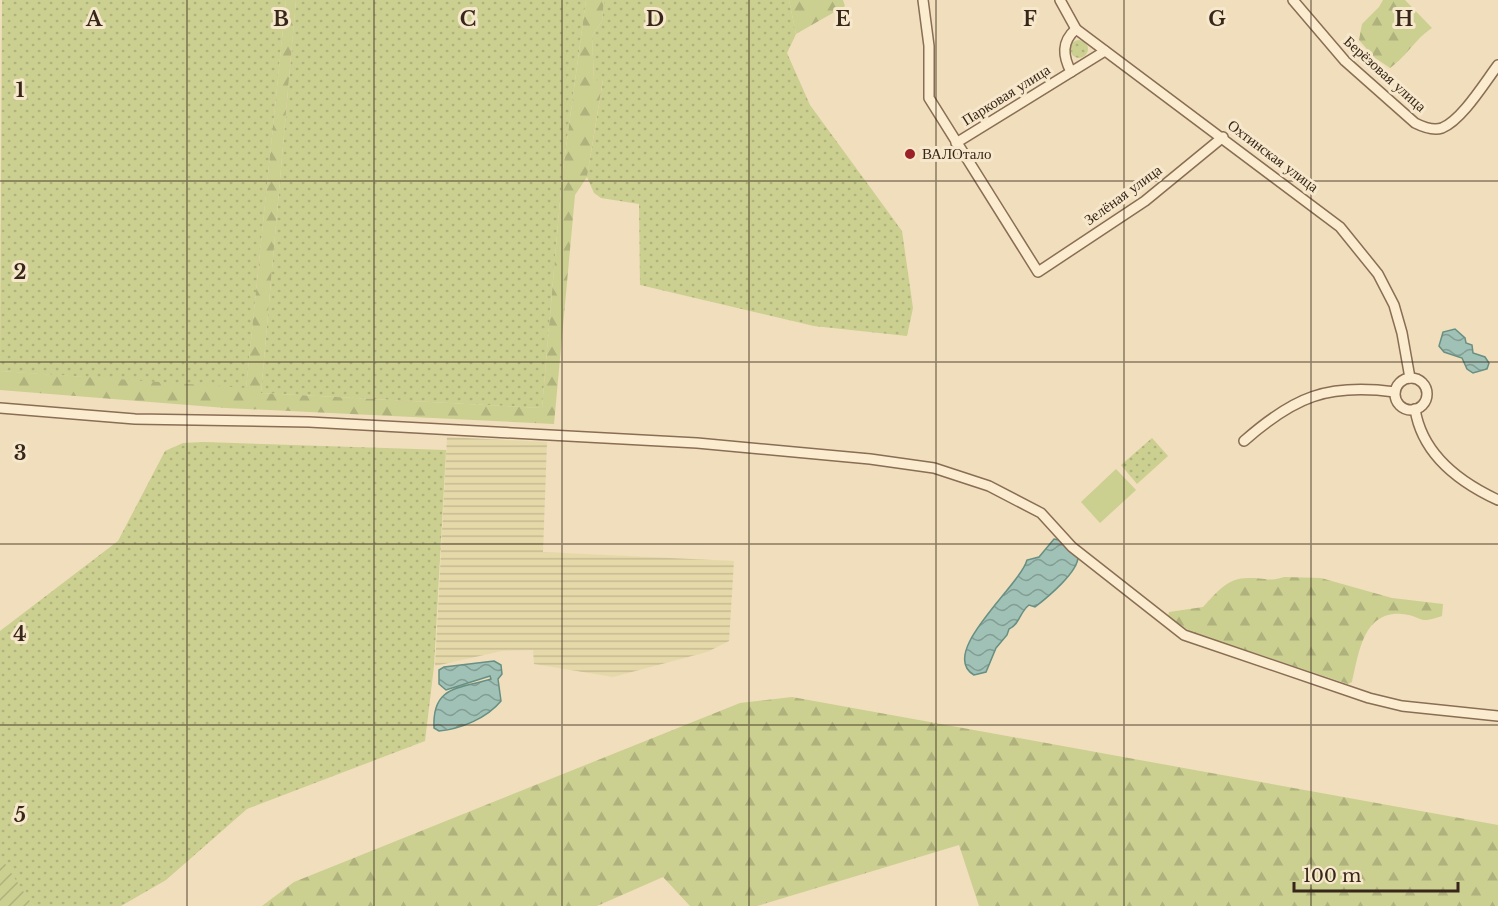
<svg xmlns="http://www.w3.org/2000/svg" width="1498" height="906" font-family="'Libre Baskerville',serif">
<style>
.farmland{fill:url(#farmland-rules)}
.grass{fill:url(#grass-dots)}
.forest{fill:url(#forest-firs)}
.garden{fill:url(#garden-furrows)}
.pitch{fill:#cbcf90}
.water{fill:url(#water-waves);stroke:#678f83;stroke-width:1.5}
.lines{fill:none;stroke-linecap:round;stroke-linejoin:round}
.minor-casing{stroke:#896d55;stroke-width:12}
.minor{stroke:#fbeccf;stroke-width:9}
.grid{fill:none;stroke:#37271a;stroke-width:1.5;stroke-opacity:0.55}
.poi-dot{fill:#9b2129;stroke:#f7e8cc;stroke-width:2}
.labels{text-anchor:middle;stroke-width:6;stroke-linejoin:round;paint-order:stroke}
.street-label{font-size:15px;fill:#37271a;stroke:#f7e8cc}
.poi-label{font-size:15px;fill:#37271a;stroke:#f7e8cc;text-anchor:start}
.grid-label{font-size:20px;text-anchor:middle;font-weight:bold;fill:#37271a;stroke:#f7e8cc;stroke-width:6;stroke-linejoin:round;paint-order:stroke}
</style>
<defs>
<pattern id="farmland-rules" width="6" height="5" patternUnits="userSpaceOnUse" patternTransform="scale(1.5)"><rect width="6" height="5" fill="#e6d9a9"/><path d="M0 2.5h6" fill="none" stroke="#c6ba91"/></pattern>
<pattern id="grass-dots" width="8" height="8" patternUnits="userSpaceOnUse" patternTransform="scale(1.5)"><rect width="8" height="8" fill="#cbcf90"/><path d="M2 2h.1M6 6h.1" fill="none" stroke="#afb27c" stroke-width="1.8" stroke-linecap="round"/></pattern>
<pattern id="forest-firs" width="22" height="20" patternUnits="userSpaceOnUse" patternTransform="scale(1.5)"><rect width="22" height="20" fill="#cbcf90"/><path d="M5 1l3.5 6h-7zM16 11l3.5 6h-7z" fill="#afb27c"/></pattern>
<pattern id="garden-furrows" width="10" height="10" patternUnits="userSpaceOnUse" patternTransform="scale(1.5)"><rect width="10" height="10" fill="#cbcf90"/><path d="M-1 1l2-2M0 10L10 0M9 11l2-2" fill="none" stroke="#afb27c"/></pattern>
<pattern id="water-waves" width="16" height="10" patternUnits="userSpaceOnUse" patternTransform="scale(1.5)"><rect width="16" height="10" fill="#a0c1b6"/><path d="M0 5q4-4 8 0t8 0" fill="none" stroke="#839d93"/></pattern>
</defs>
<rect width="100%" height="100%" fill="#f0debc"/>
<polygon class="farmland" points="447,437 547,442 543,552 734,561 729,641 707,652 613,677 534,664 533,650 502,651 435,666"/>
<g class="grass">
<polygon points="2,0 286,0 246,389 0,371"/>
<polygon points="296,0 586,0 562,177 542,408 261,393"/>
<polygon points="604,0 789,0 796,34 787,53 810,105 902,231 913,308 907,336 814,326 640,285 639,204 601,198 594,193 587,177 603,80 594,81 592,36 602,21"/>
<circle cx="1079" cy="49" r="9"/>
<polygon points="1152,438 1168,456 1137,484 1121,465"/>
<polygon points="204,442 446,450 434,666 425,741 247,809 166,880 121,906 33,906 0,859 0,631 118,541 165,451 183,443"/>
</g>
<g class="forest">
<polygon points="286,0 296,0 261,393 542,408 562,177 586,0 604,0 602,21 592,36 594,81 603,79 587,177 575,195 554,424 226,408 0,390 0,371 246,388"/>
<polygon points="789,0 843,0 845,6 796,34"/>
<path d="M1383,0H1405L1432,28C1414,40 1409,54 1390,68L1374,57L1359,40L1362,24L1379,7Z"/>
<path d="M1284,577L1321,578L1392,598L1443,604L1442,616C1416,625 1424,616 1402,614C1363,611 1359,653 1352,682L1348,684L1193,633L1168,617L1169,612L1203,607C1218,591 1228,577 1251,578C1266,578 1268,582 1284,577Z"/>
<polygon points="792,697 1498,825 1498,906 979,906 959,845 757,906 690,906 663,877 597,906 262,906 294,882 740,703"/>
</g>
<polygon class="garden" points="0,859 4,862 33,906 0,906"/>
<polygon class="pitch" points="1116,469 1136,490 1100,523 1081,502"/>
<g class="water">
<polygon points="1455,329 1465,338 1466,343 1472,345 1473,353 1485,357 1489,363 1487,369 1473,373 1467,369 1462,358 1444,352 1439,346 1443,332"/>
<path d="M1054,539L1059,540L1078,557C1078,572 1048,597 1035,607L1029,605C1019,613 1020,624 1009,629L1007,635L996,648L986,672L974,675C937,653 1020,586 1027,560L1039,557Z"/>
<path d="M494,661L501,665L502,674L498,679L501,701C487,718 461,729 439,731L434,728C432,686 458,689 491,679L490,676L446,690L439,684V670L444,667Z"/>
</g>
<g class="lines">
<defs>
<g id="minor">
<polyline points="923,0 929,46 929,98 1038,272 1145,201 1223,137"/>
<polyline points="1060,0 1076,29 1340,227 1378,274 1394,305 1402,333 1410,378"/>
<path d="M1293,0L1345,61L1415,123C1423,127 1433,131 1442,128C1462,120 1485,82 1498,65"/>
<path d="M1071,72C1063,56 1061,42 1076,29"/>
<polyline points="956,143 1105,51"/>
<circle cx="1411" cy="394" r="16"/>
<polyline points="0,408 135,419 309,422 697,443 870,459 934,468 989,486 1041,513 1072,547 1184,635 1369,698 1402,706 1498,716"/>
<path d="M1415,409C1422,454 1459,482 1498,500"/>
<path d="M1244,441C1294,397 1327,383 1395,392"/>
</g>
</defs>
<use href="#minor" class="minor-casing"/>
<use href="#minor" class="minor"/>
</g>
<path class="grid" d="M187,0V906M374,0V906M562,0V906M749,0V906M936,0V906M1124,0V906M1311,0V906M0,181H1498M0,362H1498M0,544H1498M0,725H1498"/>
<circle class="poi-dot" cx="910" cy="154" r="6"/>
<g class="labels">
<g class="street-label">
<text transform="translate(1385 74) rotate(42)" y="5">Берёзовая улица</text>
<text transform="translate(1006 95) rotate(-32)" y="5">Парковая улица</text>
<text transform="translate(1273 156) rotate(37)" y="5">Охтинская улица</text>
<text transform="translate(1123 195) rotate(-36)" y="5">Зелёная улица</text>
</g>
<g class="poi-label">
<text x="922" y="159">ВАЛОтало</text>
</g>
</g>
<g class="grid-label">
<text x="94" y="26">A</text>
<text x="281" y="26">B</text>
<text x="468" y="26">C</text>
<text x="655" y="26">D</text>
<text x="843" y="26">E</text>
<text x="1030" y="26">F</text>
<text x="1217" y="26">G</text>
<text x="1404" y="26">H</text>
<text x="20" y="97">1</text>
<text x="20" y="279">2</text>
<text x="20" y="460">3</text>
<text x="20" y="641">4</text>
<text x="20" y="822">5</text>
</g>
<path d="M1294 882v9h164v-9" fill="none" stroke="#37271a" stroke-width="3"/>
<text x="1303" y="882" font-size="18" fill="#37271a" stroke="#f7e8cc" stroke-width="4.5" paint-order="stroke">100 m</text>
</svg>
